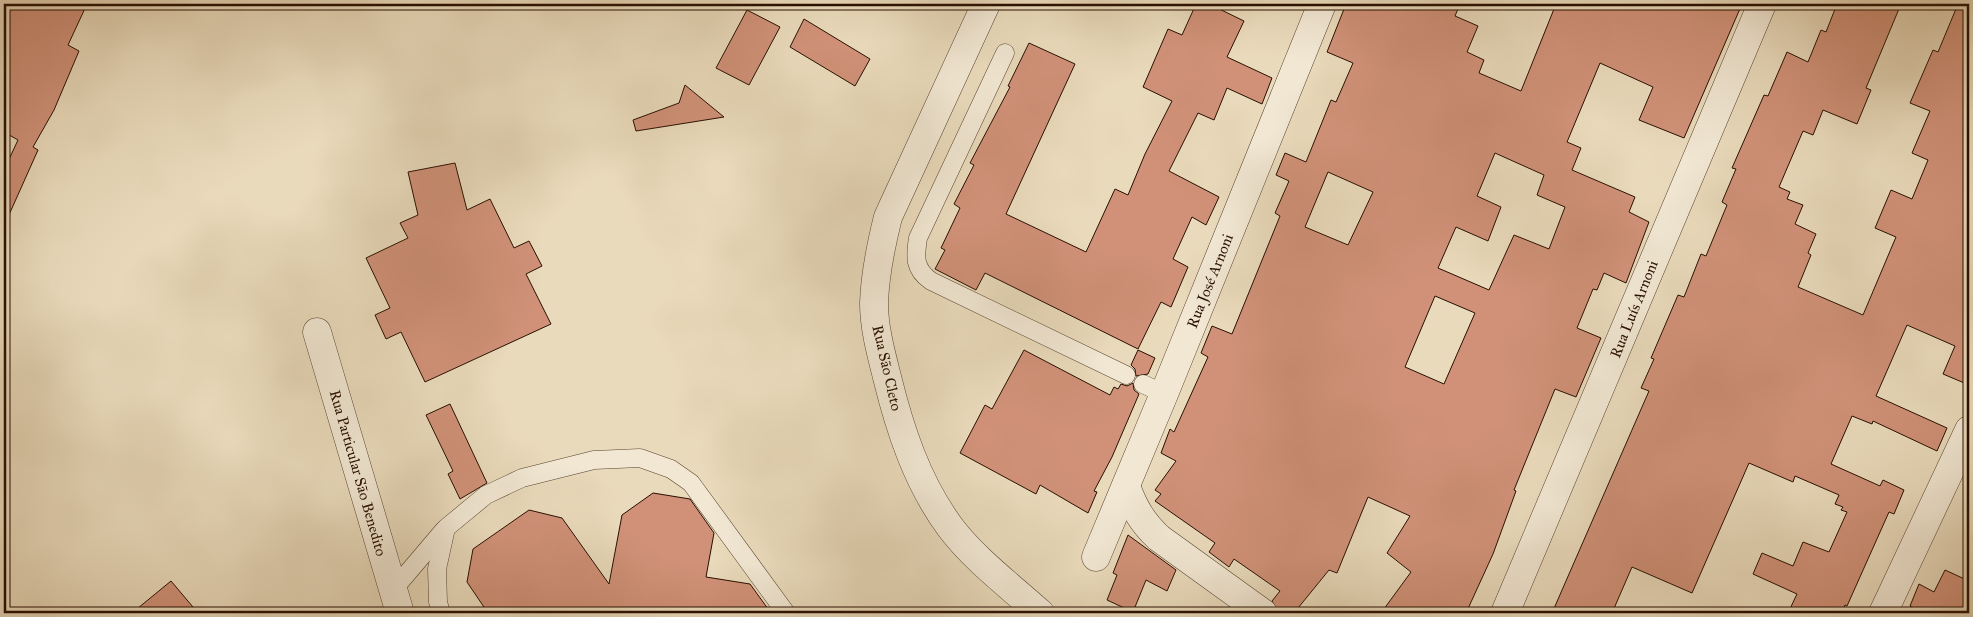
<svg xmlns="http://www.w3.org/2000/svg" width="1973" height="617" font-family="'IM FELL Great Primer',serif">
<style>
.building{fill:#d09178;stroke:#280f00;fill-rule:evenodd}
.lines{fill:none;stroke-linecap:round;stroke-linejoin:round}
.lane-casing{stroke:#58422f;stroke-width:19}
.street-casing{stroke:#58422f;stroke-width:29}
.lane{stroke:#f1e7d3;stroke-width:18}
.street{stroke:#f1e7d3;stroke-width:28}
.labels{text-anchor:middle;stroke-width:4;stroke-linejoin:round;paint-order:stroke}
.street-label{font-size:15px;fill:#280f00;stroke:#f1e7d3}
</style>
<rect width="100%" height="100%" fill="#e9dabb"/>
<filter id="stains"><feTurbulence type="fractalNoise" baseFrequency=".004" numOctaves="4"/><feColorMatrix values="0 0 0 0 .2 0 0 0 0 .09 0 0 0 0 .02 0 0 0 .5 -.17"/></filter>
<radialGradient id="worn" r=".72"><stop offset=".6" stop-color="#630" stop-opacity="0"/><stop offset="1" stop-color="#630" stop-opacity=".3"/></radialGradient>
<g class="building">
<polygon points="4,4 87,4 68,45 79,51 54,110 33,147 38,150 4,226 4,170 18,140 4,132"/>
<polygon points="1196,4 1209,4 1244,21 1227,57 1272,78 1262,104 1227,88 1214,120 1198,113 1169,171 1219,197 1206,225 1192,217 1173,259 1188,267 1171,307 1161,302 1138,349 985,273 976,290 935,269 945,250 941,248 960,208 954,204 974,165 970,163 1010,87 1008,86 1029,43 1075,64 1006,214 1086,252 1115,189 1128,195 1145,154 1172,101 1143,87 1168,29 1182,35"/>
<path d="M1346,4H1460L1455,16L1478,26L1467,52L1484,60L1479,73L1521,91L1556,4H1742L1684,138L1639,120L1653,87L1600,63L1567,142L1581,148L1572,170L1635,197L1629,212L1649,222L1626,283L1604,273L1597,290L1593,289L1577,328L1601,338L1576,397L1555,389L1514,490L1516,491L1493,554L1466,613H1381L1411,572L1387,553L1410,516L1368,497L1337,573L1329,570L1294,613H1278L1272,601L1280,591L1234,559L1229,567L1209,552L1215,543L1155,501L1161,494L1155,490L1176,461L1161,453L1170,429L1174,432L1208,357L1201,353L1212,326L1232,334L1280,216L1275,213L1289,181L1276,175L1285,153L1306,162L1331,100L1336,102L1353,63L1327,52ZM1495,153L1544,175L1537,195L1565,207L1549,249L1514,235L1489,290L1438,268L1456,227L1488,241L1501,207L1477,196ZM1328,172L1373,192L1348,245L1305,227ZM1435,296L1475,313L1444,384L1405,367Z"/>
<polygon points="1837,4 1901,4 1866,88 1871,90 1857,124 1823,110 1813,135 1803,131 1779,187 1790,192 1787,199 1803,205 1795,224 1816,234 1808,253 1811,255 1798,287 1863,315 1896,237 1875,228 1891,190 1912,199 1928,160 1912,153 1930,111 1910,103 1933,50 1938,52 1958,4 1969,4 1969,385 1943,374 1955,346 1907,325 1876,396 1947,428 1937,451 1873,421 1872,424 1852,416 1831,464 1880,486 1883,480 1904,490 1894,514 1889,512 1847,606 1845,605 1842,613 1788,613 1797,594 1753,574 1762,553 1793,566 1803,542 1829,552 1847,512 1841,510 1843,507 1835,504 1839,495 1795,476 1793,482 1749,463 1692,593 1632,567 1612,613 1552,613 1649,391 1641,388 1654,359 1651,358 1678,295 1684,297 1701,254 1706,256 1727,205 1722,202 1736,169 1732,168 1764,95 1768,96 1787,52 1808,62 1821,30 1826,32"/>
<polygon points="747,10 780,27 749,85 716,68"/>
<polygon points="804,19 870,59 855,86 790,47"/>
<polygon points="685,85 724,117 636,131 633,120 679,103"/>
<polygon points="455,163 467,210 490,199 514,248 529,241 542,266 526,274 551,324 425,382 401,332 386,339 375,315 390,308 366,258 408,238 400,223 418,215 408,172"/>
<polygon points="1024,350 1110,395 1114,387 1118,389 1121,384 1127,386 1133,383 1134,390 1139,394 1112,457 1094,491 1097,492 1088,513 1040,485 1036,494 960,453 985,405 992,409"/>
<polygon points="1138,350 1155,358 1148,374 1136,376 1135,369 1131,365"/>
<polygon points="450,404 487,483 460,499 448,474 453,471 426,415"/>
<polygon points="653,493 690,499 714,533 706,577 750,584 771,613 570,613 550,610 545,613 488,613 467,582 473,549 529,510 562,518 609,584 622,515"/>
<polygon points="1128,535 1176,570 1167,591 1146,580 1133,612 1107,600 1117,575 1113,573"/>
<polygon points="1945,570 1969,581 1969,613 1923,613 1910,606 1919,584 1934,592"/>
<polygon points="171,581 198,613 132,613"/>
</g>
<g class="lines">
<defs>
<g id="lane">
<path d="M1005,53L918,238C915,257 914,269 931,281L1126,375"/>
<polyline points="1143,384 1164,394"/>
<polyline points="393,590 444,530"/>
<polyline points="441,613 438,602 437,569 446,528 486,495 522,478 594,460 640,458 671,469 691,483 786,613"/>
</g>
<g id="street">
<path d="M986,4L888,217C881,245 875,274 874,303C874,328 881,353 887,377C900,430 917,482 950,527C974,559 1010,586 1040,613"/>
<polyline points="317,332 400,613"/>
<path d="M1126,486C1134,508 1142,522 1159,538L1263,613"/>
<polyline points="1096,557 1164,394 1322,4"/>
<polyline points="1505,613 1762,4"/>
<polyline points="1883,613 1969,430"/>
</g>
</defs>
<use href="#lane" class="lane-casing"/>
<use href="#street" class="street-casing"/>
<use href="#lane" class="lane"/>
<use href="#street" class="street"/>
</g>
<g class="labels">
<g class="street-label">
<text transform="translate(1210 281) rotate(-68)" y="5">Rua José Arnoni</text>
<text transform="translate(1634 309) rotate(-68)" y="5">Rua Luís Arnoni</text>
<text transform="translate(887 368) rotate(77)" y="5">Rua São Cleto</text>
<text transform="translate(358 473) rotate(74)" y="5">Rua Particular São Benedito</text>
</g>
</g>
<rect width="1973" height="617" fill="none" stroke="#e9dabb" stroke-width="20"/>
<rect x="5" y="5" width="1963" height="607" fill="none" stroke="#280f00" stroke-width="2.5"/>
<rect x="10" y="10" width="1953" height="597" fill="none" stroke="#280f00"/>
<rect width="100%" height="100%" filter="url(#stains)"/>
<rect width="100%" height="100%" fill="url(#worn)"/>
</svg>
